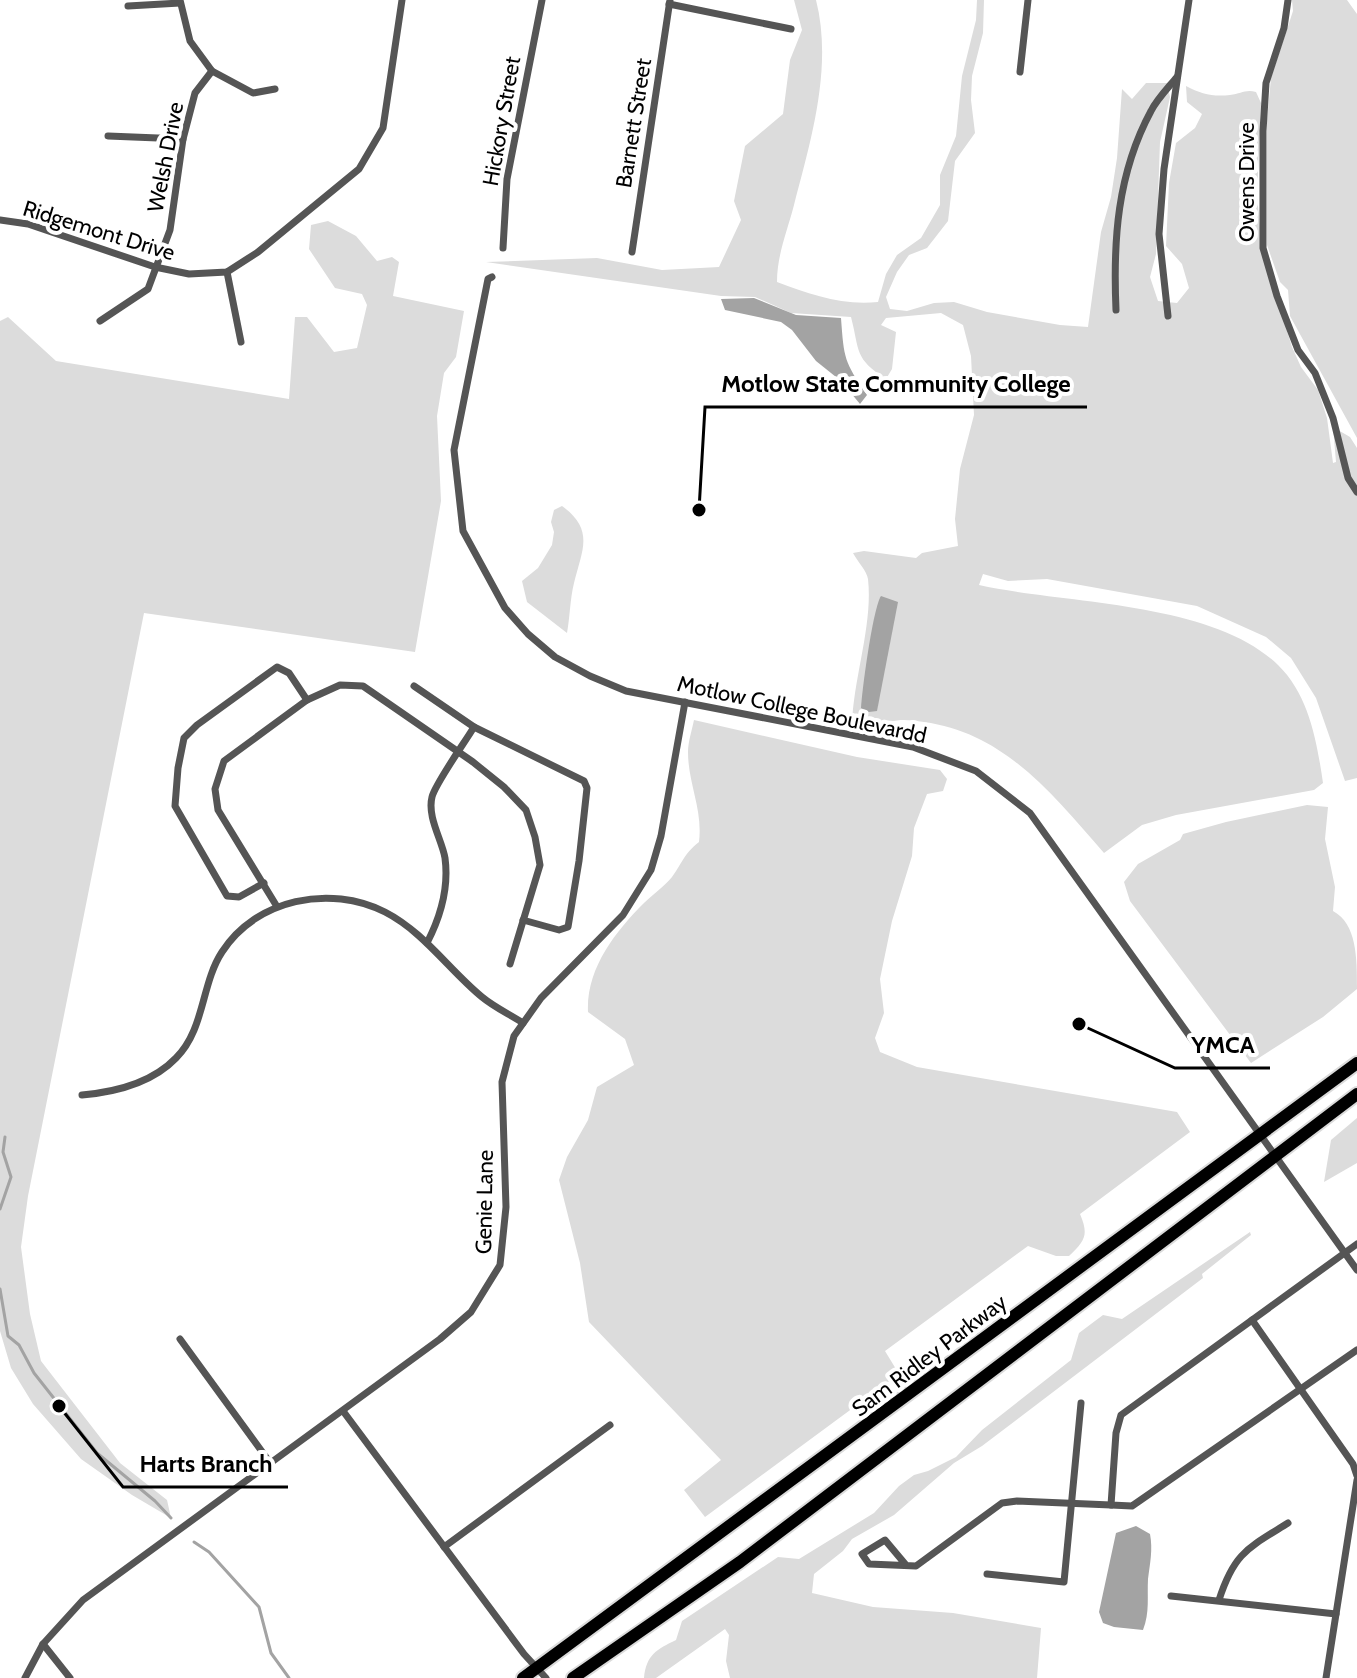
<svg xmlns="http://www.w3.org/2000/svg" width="1357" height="1678" font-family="Cabin,sans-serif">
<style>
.green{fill:#dcdcdc}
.water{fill:#a3a3a3}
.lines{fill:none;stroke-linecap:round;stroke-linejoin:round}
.stream{stroke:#a3a3a3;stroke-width:3}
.primary-casing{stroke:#dbdbdb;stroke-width:16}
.street{stroke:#555;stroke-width:7}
.primary{stroke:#000;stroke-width:12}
.labels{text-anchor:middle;stroke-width:8;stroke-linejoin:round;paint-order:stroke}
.street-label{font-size:22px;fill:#000;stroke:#fff}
.leader{fill:none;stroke:#000;stroke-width:3}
.callout-dot{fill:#000;stroke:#fff;stroke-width:3}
.callout-label{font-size:24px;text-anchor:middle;font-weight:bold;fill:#000;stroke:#fff;stroke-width:8;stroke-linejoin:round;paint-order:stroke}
</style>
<rect width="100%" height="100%" fill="#fff"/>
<g class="green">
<path d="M794,0H816C833,67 811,140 794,205C787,232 777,255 777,282C810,294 842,306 878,302L886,274L897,255L921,238L940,205V175L956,136L962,76L976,20L977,0H984L983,33L972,76L971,100L975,133L955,161L948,221L927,248L909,255L897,272L886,297L890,309L907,311L934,303L954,302L987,312L1060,325L1088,327L1101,232L1111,197L1117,158L1122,89L1132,99L1146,83H1167L1170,97L1160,142L1156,254L1150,277L1158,301L1177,303L1189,288L1182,264L1166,246L1169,183L1176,143L1195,128L1202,114L1187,102L1186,86C1201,94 1213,97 1230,95C1241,94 1245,89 1256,92L1261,103L1257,195L1262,250L1292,347L1301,367L1318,390L1327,418L1333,463L1336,462L1333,427L1350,437L1357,448V778L1345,781L1316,698L1291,658L1266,637L1197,606L1047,579L1008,581L983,574L979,585C1064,604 1213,601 1278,665C1309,695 1317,742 1323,783L1314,790L1176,815L1142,825L1104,853C1053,795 1005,733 924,722C905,719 893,718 877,728L852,723C854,676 873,624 868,579C867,571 857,561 853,553L864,551L916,558L922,553L958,546L955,519L960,469L974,415L971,356L963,325L941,313L886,318L881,325L896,332L892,369L886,379C854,358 860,352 851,317L791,313L755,297L721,296L486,262L597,258L662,270L719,267L741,220L734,201L745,146L783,114L790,60L802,30Z"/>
<polygon points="1292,0 1347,0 1357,14 1357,438 1290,316 1288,290 1280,282 1267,245 1267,120 1271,78 1293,11"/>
<polygon points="328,221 356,236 377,261 392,257 399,262 393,296 464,311 456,357 444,373 437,416 441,501 415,652 144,613 28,1196 21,1247 30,1314 41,1361 120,1463 167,1500 171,1518 132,1495 81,1459 33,1404 11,1368 0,1331 0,321 8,317 56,361 289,399 295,317 307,317 334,352 357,348 367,305 362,294 335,288 309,249 311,225"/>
<path d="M562,506C595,530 582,550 574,583C570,599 570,617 567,633L527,602L522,581L538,568L552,545L554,532L551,522L554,510Z"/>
<path d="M694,720L857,757L940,770L947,779L943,791L927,794L914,828L912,856L892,921L880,979L884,1013L875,1038L880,1052L917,1067L1177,1112L1190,1132L1080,1214C1089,1235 1085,1241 1069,1256H1056L1028,1246L885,1351L899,1374L705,1517L684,1490L721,1460L589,1322L580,1263L559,1180L567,1157L588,1120L597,1087L634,1065L625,1039L588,1012C586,969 615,932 644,903C653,894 665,886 672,877C683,862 683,855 699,842C703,809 688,784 688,752C688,742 692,730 694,720Z"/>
<path d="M1307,805L1328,807L1325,839L1335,887L1333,911C1357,924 1357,958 1357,989L1323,1017L1251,1063L1130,901L1124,882L1138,864L1180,840L1183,834L1226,822Z"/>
<polygon points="1357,1118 1357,1163 1324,1182 1331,1140"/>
<path d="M1250,1232L1251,1235L1202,1274L1203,1278L982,1446L954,1463L894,1515L852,1539L843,1551L814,1574L812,1593L873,1607L953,1613L1041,1628L1037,1678H730L726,1661L729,1635L725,1629L656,1678H644C646,1655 657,1649 676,1640L682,1621L778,1557L799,1559L874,1513L899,1486L914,1475L928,1471L956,1457L982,1430L1071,1360L1079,1333L1103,1315L1122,1319Z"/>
</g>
<g class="water">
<path d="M754,298L796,315L841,318C844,359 844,361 867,395L860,404L841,381L816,361L792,330L781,322L725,310L721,299Z"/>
<path d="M881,596L898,602L877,711L869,712L861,708C862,689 873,608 881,596Z"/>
<path d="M1136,1526L1150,1534C1153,1550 1150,1563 1148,1579C1147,1597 1150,1612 1143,1630L1114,1627L1103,1623L1099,1612L1116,1533Z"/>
</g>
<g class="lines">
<g class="stream">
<polyline points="0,1209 11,1177 3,1152 5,1137"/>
<polyline points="0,1289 8,1336 19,1345 34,1373 97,1453 155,1501 171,1518"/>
<polyline points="194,1542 209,1552 259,1607 271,1653 289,1678"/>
</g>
<defs>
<g id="primary">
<polyline points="523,1678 1357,1063"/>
<polyline points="573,1678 740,1562 1357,1094"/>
</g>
</defs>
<use href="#primary" class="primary-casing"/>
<g class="street">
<polyline points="180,0 190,41 212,71 253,93 275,89"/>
<polyline points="1288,0 1284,28 1266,83 1263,131 1263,248 1277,296 1298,350 1315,373 1333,418 1348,478 1357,492"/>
<polyline points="669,4 791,29"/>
<polyline points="128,6 180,3"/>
<polyline points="1020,72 1028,0"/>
<polyline points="108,136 183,139"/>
<polyline points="0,220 28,224 155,267 189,274 227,272 258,252 359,169 383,128 402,0"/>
<polyline points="503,248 507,179 542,0"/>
<polyline points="632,252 670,0"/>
<polyline points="227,272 241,342"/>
<polyline points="492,277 488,279 454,450 463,531 505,608 528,634 555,657 590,676 626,691 913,747 976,771 1030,813 1357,1270"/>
<path d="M1116,310C1113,241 1117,174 1151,111C1157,99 1168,88 1177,77"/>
<polyline points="1168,316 1159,234 1164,169 1189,0"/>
<polyline points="100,321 148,289 170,230 183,139 195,93 212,71"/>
<polyline points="414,686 474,727"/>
<polyline points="264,883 239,897 227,896 175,806 178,768 184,738 197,725 277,667 289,673 307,700"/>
<polyline points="276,905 218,810 215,789 224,761 307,700 340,685 363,686 473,762 504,787 526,810 535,837 540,865 510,964"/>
<path d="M427,943C440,918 449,888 445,858C442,840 427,817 432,797C435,784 465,742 474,727L584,781L587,788L579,861L568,927L559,930L523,920"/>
<path d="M82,1095C116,1092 152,1083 176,1058C205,1029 201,984 222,952C256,899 330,884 385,912C424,932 449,970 482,997C494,1007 509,1014 523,1023"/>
<polyline points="1357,1244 1121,1415 1116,1433 1111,1505 1132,1506 1357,1350"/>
<polyline points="1252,1320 1353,1464 1357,1476"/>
<polyline points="180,1339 271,1464"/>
<polyline points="343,1411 524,1654 546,1678"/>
<polyline points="444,1547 610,1425"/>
<polyline points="906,1565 885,1540 862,1554 869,1564 916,1566 1002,1503 1017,1501 1111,1505"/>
<polyline points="987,1574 1064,1582 1081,1403"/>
<polyline points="1171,1596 1336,1614"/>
<path d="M1219,1600C1234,1553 1248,1548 1288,1523"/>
<polyline points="43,1644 70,1678"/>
<polyline points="25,1678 43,1644 83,1600 440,1339 471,1312 500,1265 506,1207 502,1082 514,1036 541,998 623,915 651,870 661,836 685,702"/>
<polyline points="1326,1678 1357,1480"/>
</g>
<use href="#primary" class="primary"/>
</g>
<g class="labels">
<g class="street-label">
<text transform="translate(501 121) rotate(-80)" y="8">Hickory Street</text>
<text transform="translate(633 123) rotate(-81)" y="8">Barnett Street</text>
<text transform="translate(165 157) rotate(-79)" y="8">Welsh Drive</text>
<text transform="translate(1246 182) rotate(-90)" y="8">Owens Drive</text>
<text transform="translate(99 230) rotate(17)" y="8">Ridgemont Drive</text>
<text transform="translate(802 709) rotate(12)" y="8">Motlow College Boulevardd</text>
<text transform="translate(484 1202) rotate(-89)" y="8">Genie Lane</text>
<text transform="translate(929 1355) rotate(-37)" y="8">Sam Ridley Parkway</text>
</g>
</g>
<path class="leader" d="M699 510L705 407H1087M1079 1024L1175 1068H1270M59 1406L123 1487H288"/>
<g class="callout-dot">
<circle cx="699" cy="510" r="8"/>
<circle cx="1079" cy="1024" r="8"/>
<circle cx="59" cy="1406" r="8"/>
</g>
<g class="callout-label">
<text x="896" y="392">Motlow State Community College</text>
<text x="1223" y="1053">YMCA</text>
<text x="206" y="1472">Harts Branch</text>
</g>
</svg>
